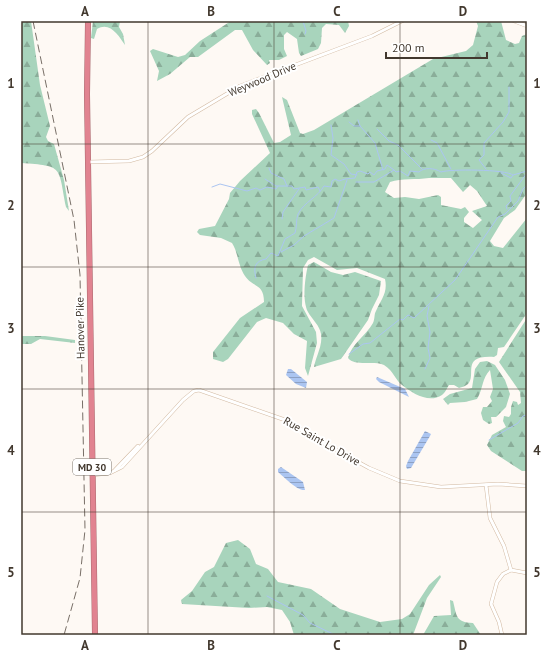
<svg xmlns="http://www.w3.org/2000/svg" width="548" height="656" font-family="'PT Sans',sans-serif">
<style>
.forest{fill:url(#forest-firs);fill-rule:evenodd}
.water{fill:url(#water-rules)}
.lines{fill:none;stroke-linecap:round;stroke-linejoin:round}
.stream{stroke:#abc5f1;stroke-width:1}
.street-casing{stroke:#d2b9a1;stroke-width:4}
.highway-casing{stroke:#a9696e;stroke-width:6}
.street{stroke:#fff;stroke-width:3}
.highway{stroke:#e18390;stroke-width:5}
.rail{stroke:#786f67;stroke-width:1;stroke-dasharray:8 4;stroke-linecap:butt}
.grid{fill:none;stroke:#42382e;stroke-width:1;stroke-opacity:0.55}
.labels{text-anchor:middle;stroke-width:4;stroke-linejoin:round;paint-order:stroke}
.shield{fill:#fff;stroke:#7b746d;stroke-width:1}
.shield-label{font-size:10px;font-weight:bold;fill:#42382e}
.street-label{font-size:11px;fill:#42382e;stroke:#fff}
.neatline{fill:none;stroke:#42382e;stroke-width:1.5}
.grid-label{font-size:13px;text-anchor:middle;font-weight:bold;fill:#42382e}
</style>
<defs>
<pattern id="forest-firs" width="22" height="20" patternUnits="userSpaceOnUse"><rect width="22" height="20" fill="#a8d4bc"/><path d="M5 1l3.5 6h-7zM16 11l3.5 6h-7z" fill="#8aad99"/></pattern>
<pattern id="water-rules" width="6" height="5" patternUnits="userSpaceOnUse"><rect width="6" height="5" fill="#abc5f1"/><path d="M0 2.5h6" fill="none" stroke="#8da1c4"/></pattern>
</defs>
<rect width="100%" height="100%" fill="#fef9f4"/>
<g class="forest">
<path d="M21,21H31L40,85L50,126L46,137L48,141L54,144L64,180L69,211L66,207C58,166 64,166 21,163Z"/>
<path d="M93,21H120L119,27L123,34L125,45C119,36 110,21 97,29L94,39L91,38Z"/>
<polygon points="231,21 348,21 349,26 345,33 339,25 326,24 322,28 321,43 318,49 301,56 299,53 297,39 287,32 284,35 284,49 287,56 279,60 269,60 270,63 267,65 253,50 242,30 235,30 198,57 190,57 170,74 157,81 159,71 150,51 153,49 178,57 185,55 200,41"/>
<path d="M476,21H501L506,40L515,44L519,43L522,36L527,34V193L515,210L504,218L490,241L494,246L503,248L527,218V313L504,347L498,348L497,355L494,357C460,355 477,375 468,384C466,386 462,387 459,388L454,385H449C447,388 445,393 442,395C429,404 412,393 402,385C395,380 394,371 384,365C374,360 355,367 348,358C352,343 366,336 373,323C375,319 374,314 376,311C381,299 388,293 385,279L357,268L337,270L314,257L308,260L303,268L302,306L316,332L317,343L308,376L305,368L307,341L294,334L283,323L266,318L257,322L228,359L223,362L213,359V352L240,318L264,302C264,283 253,288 245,276C238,266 238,252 232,243L221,238L200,235L197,232L199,229L215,226L229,199L230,193L240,181L270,153L252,114V110L256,109L259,113L274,143L280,142L291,135L282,97L287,100L300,133L303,134L314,130L433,59L466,51L473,45L478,26ZM429,178H451L463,192L470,185L477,191L487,206L472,211L482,220L473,228L464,222V218L469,212L465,207L461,209L441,205V197L438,195L419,199L405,197L394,198L385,192L390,182C402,178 416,180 429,178Z"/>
<path d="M314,262L331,272L343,275L355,272L381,281L379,295L372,309L368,320L341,359L314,367C316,356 323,345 321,334C320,326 312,319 308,312C302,300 305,278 308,265Z"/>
<polygon points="527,318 527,471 522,471 491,451 487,445 492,435 506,427 503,421 504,416 509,417 511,414 511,407 513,401 517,402 518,405 521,403 520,392 499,362"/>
<polygon points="21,336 45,336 75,340 75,343 40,339 31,344 21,344"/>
<path d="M487,361L495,365L505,380L510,394L506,407L496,417H491L492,423L489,424L483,420L481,413L483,407H487L492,401L490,397L493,389L490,370C482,378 483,389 477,399L465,402L450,403L448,405L443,399L450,394L472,388L475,369L480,362Z"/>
<polygon points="238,540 250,549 256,564 268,569 278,582 311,589 340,609 380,622 402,619 410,614 429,585 440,575 441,577 427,598 413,635 294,635 290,622 282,610 267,607 249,608 182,604 181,600 192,591 205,572 214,567 226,543"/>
<path d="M450,600L453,601C457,616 455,622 473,623L481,635H423L434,616L451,615Z"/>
</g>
<g class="water">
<polygon points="288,369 291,369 307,382 306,388 296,384 286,375"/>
<polygon points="377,377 405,389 409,397 379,382 376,379"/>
<polygon points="425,431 431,434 430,436 411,468 407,469 406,466 408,461"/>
<path d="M281,467L303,482L305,490C297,491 284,477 278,472V469Z"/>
</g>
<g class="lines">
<g class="stream">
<polyline points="303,21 306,31 305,34"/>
<polyline points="358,120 360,126 375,143 383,170"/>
<polyline points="349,122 354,126 360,126"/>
<polyline points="331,125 333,138 331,155 344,164 351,174 357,175"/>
<polyline points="377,129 389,141 398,145 422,169"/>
<polyline points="431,140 437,143 451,169"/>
<polyline points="269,168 271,173 284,179 287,186"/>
<polyline points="486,169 479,160 484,155 484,143 503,122 509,112 509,87"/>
<polyline points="501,173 511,178 513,175 527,171"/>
<polyline points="265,179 276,186 292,186 294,189 305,187 306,190 318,187 320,191"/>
<path d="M356,182H374L394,170L396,172L400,171L408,176L410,171L419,172C424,167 435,168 441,172C449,169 506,169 513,175"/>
<polyline points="212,187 220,184 247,191 256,188 260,190 267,187 276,189 278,186"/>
<polyline points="507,209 506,206 511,201 510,196 527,173"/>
<polyline points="282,219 283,212 299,189"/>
<polyline points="281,252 294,245 304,236 334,218 347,180"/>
<path d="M256,278C253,267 255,261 266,259L271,253L278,256L285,239L295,233C297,227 296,219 298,214C304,202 318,197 324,186L331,187L332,181L335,179L339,181L345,179L355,178L357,172L360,171L368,174L370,172L374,175L377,171L385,169L387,165L394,170"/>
<polyline points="349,354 363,344 370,343 400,319 403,320 408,315 414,318 455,280 498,217 505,214 518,201 523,189 527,185"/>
<polyline points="425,369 430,358 428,348 430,332 427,316 429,306"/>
<polyline points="489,440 518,423 523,416 527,415"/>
<polyline points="267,596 303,615 310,623 335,635"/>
</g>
<defs>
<g id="street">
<polyline points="514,21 527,26"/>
<polyline points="88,162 129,161 143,157 152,151 188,117 240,86 372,36 402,21"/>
<polyline points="115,470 138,446"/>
<polyline points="92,475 110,473 122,467 183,400 194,391 199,390 288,421 314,438 369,468 400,481 441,487 498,484 527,486"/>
<polyline points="486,485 490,518 504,546 511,570"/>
<polyline points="502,635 499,622 491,604 497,582 503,574 511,570 527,573"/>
</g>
<polyline id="highway" points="88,21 87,94 95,635"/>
</defs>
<use href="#street" class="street-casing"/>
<use href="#highway" class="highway-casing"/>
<use href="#street" class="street"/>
<use href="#highway" class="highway"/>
<polyline class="rail" points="33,21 74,220 80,275 85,530 80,578 64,635"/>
</g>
<path class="grid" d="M148,21V635M274,21V635M400,21V635M21,144H527M21,267H527M21,389H527M21,512H527"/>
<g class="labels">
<rect class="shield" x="73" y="459" width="38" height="16" rx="3"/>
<g class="shield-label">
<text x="92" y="471">MD 30</text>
</g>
<g class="street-label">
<text transform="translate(262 79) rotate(-23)" y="4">Weywood Drive</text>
<text transform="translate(80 328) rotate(-91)" y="4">Hanover Pike</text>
<text transform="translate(322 441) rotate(30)" y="4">Rue Saint Lo Drive</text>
</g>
</g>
<rect width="548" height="656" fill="none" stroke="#ffffff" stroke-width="44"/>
<path d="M386 52v6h101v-6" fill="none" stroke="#42382e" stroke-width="2"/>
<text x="392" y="52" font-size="12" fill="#42382e" stroke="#ffffff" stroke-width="3" paint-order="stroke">200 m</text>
<rect x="22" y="22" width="504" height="612" class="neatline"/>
<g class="grid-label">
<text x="85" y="16">A</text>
<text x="211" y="16">B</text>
<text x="337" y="16">C</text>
<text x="463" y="16">D</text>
<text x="11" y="88">1</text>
<text x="537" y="88">1</text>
<text x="11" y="210">2</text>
<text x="537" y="210">2</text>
<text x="11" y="333">3</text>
<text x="537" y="333">3</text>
<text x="11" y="455">4</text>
<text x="537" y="455">4</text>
<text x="11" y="577">5</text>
<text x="537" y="577">5</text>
<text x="85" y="650">A</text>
<text x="211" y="650">B</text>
<text x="337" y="650">C</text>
<text x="463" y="650">D</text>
</g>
</svg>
